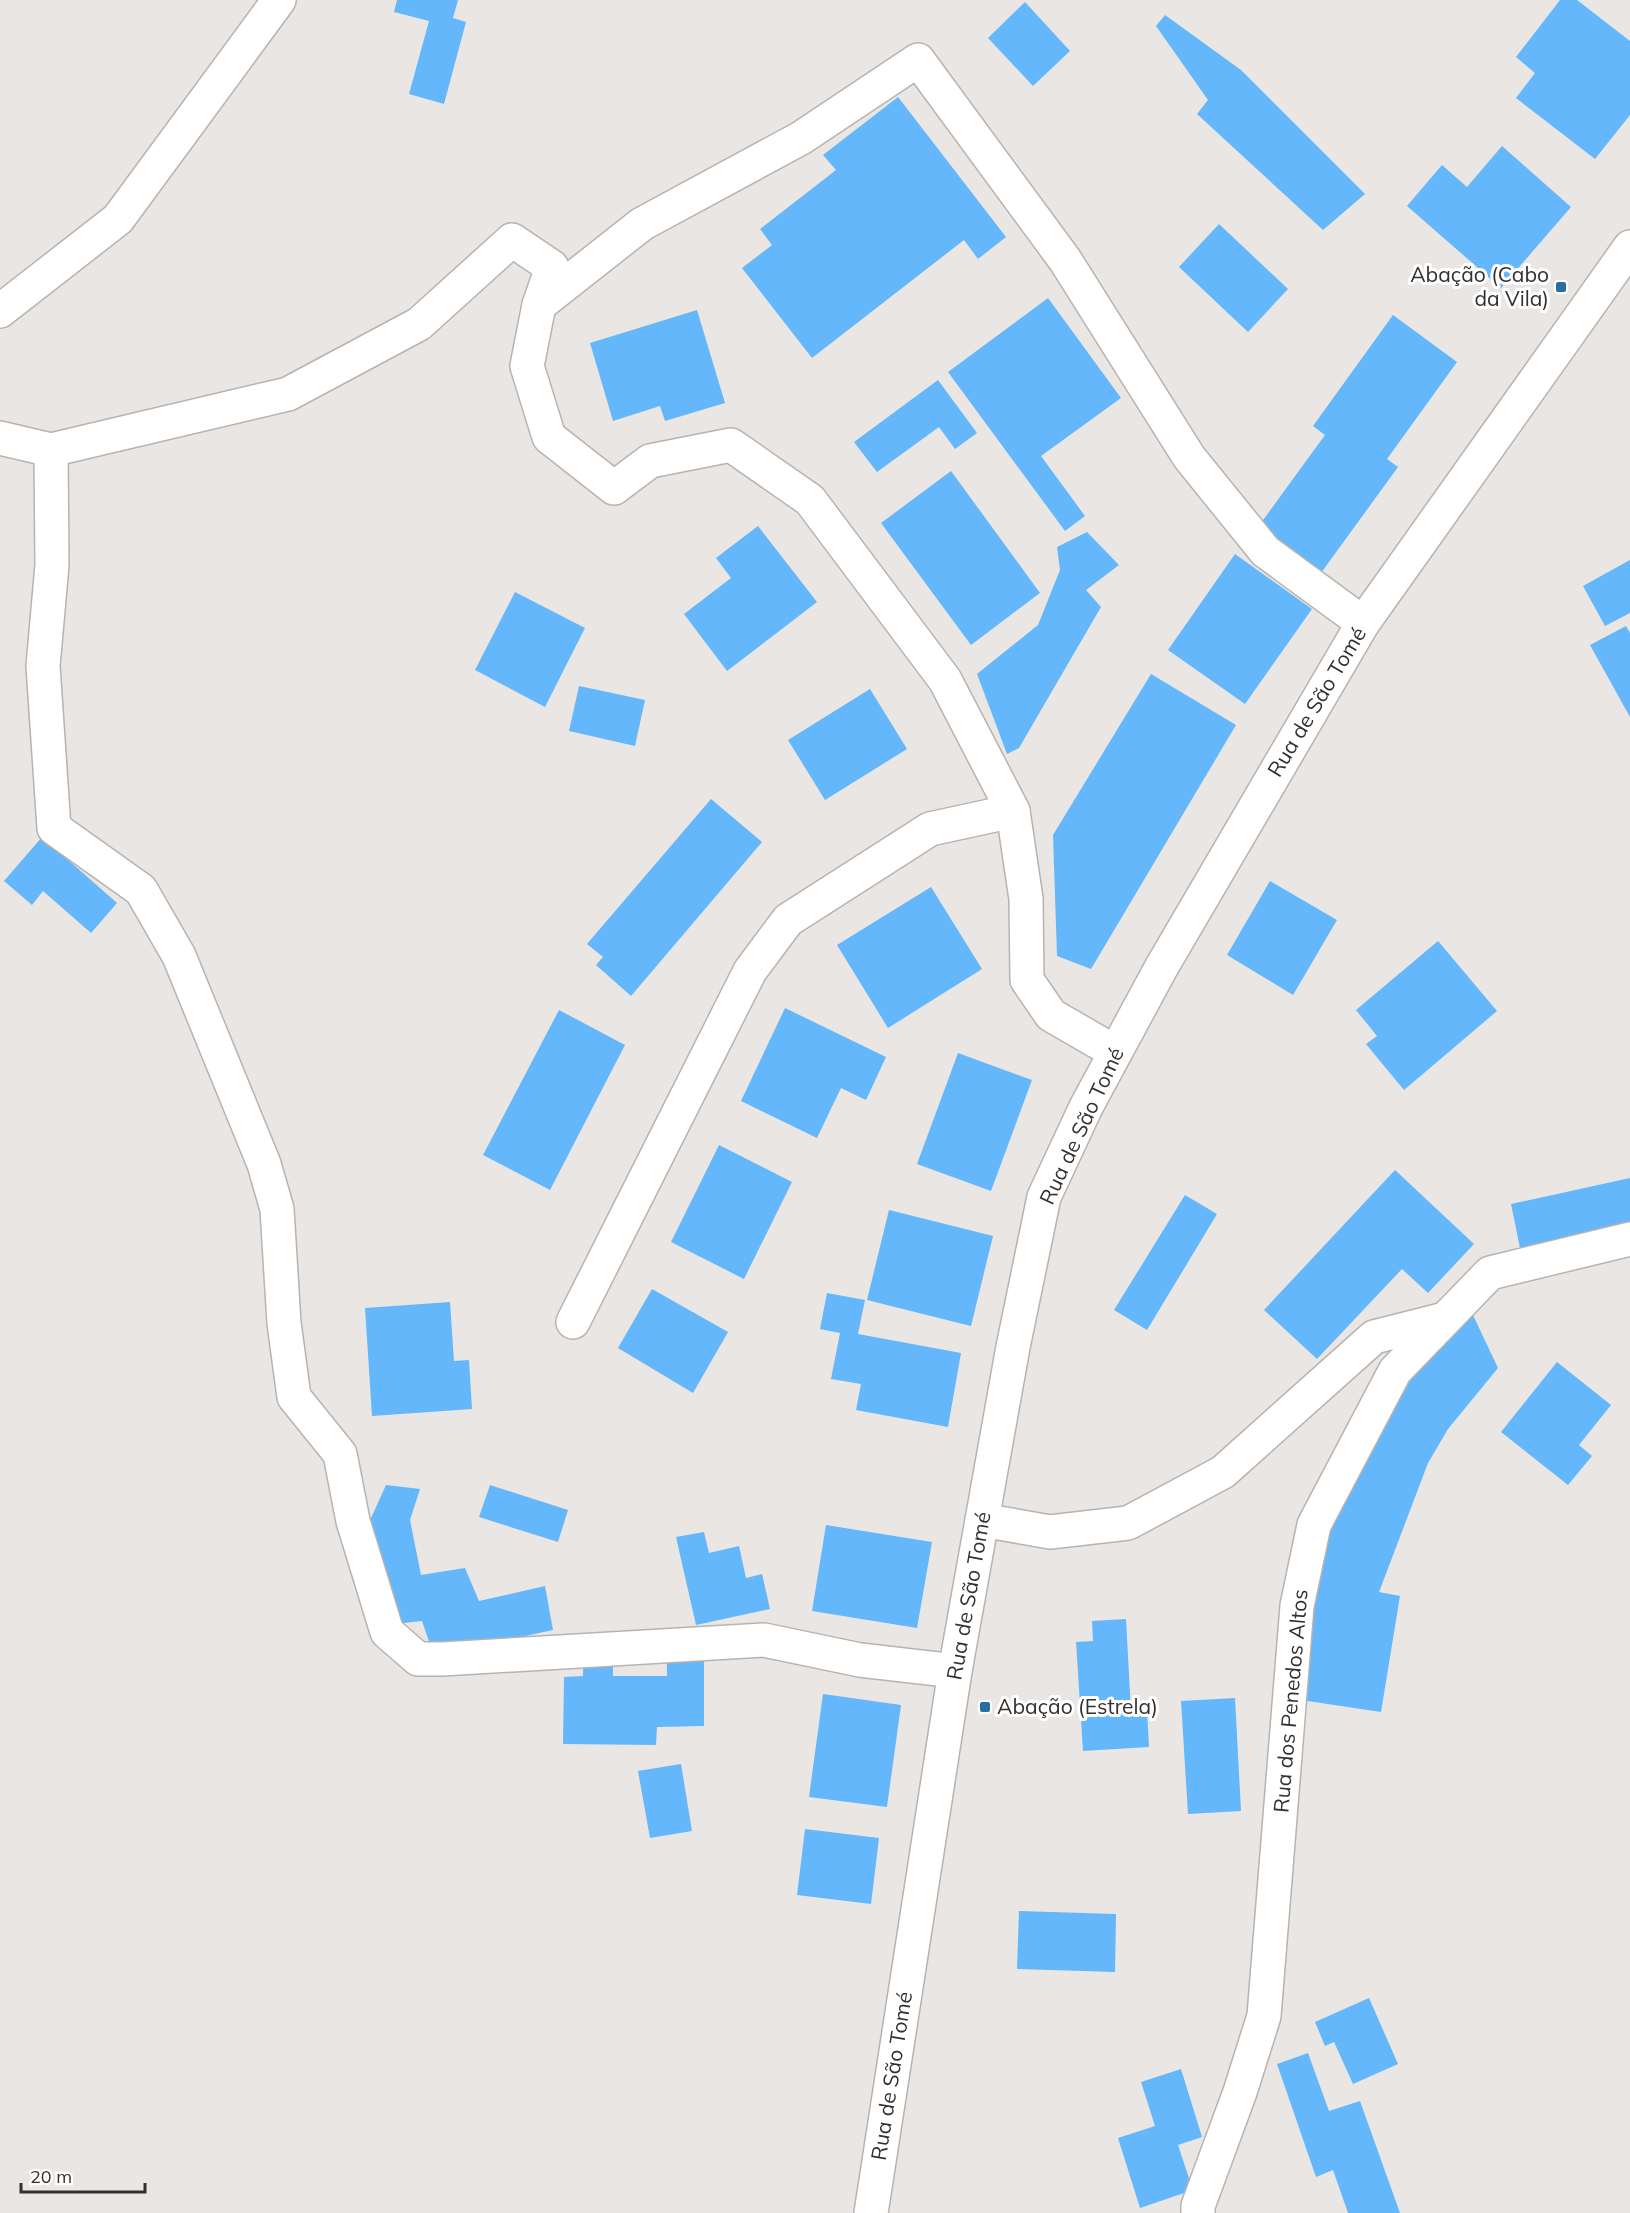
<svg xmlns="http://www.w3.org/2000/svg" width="1630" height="2213" font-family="Mulish,sans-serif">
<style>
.building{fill:#64b7fa}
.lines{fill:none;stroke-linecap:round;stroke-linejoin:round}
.street-casing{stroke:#b7b3b0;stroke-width:36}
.secondary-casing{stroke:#b7b3b0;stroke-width:36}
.street{stroke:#fff;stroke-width:33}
.secondary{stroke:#fff;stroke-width:33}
.poi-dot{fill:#296ea3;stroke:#fff;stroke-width:2}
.labels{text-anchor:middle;stroke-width:6;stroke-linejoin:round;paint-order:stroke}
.poi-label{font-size:21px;fill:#333130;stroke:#fff;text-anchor:end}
.street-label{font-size:21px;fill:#333130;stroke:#fff}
</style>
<rect width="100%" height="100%" fill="#eae6e4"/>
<g class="building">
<polygon points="397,0 458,0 453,18 466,22 444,104 409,94 429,21 394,12"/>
<polygon points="1560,0 1577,0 1630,41 1630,115 1595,159 1516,98 1535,73 1516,57"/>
<polygon points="1025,2 1070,51 1033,86 988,38"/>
<polygon points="1165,15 1241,70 1365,194 1323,230 1197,114 1208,100 1156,26"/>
<polygon points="898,97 1006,237 978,259 964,240 812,358 742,268 772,245 760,229 836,170 823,155"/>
<polygon points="1502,146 1571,207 1501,288 1407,206 1442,165 1467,187"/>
<polygon points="1219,224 1288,289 1248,332 1179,267"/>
<polygon points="1048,298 1121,398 1041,456 1085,516 1065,531 948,372"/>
<polygon points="697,310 725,403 665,421 660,406 613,421 590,343"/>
<polygon points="1393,315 1457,362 1387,459 1398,467 1321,573 1258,527 1325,435 1313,426"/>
<polygon points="938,380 977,433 955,449 939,427 877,472 854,442"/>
<polygon points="951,471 1040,593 971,645 881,523"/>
<polygon points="758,526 817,602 727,671 684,614 731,578 716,558"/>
<polygon points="1087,532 1119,565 1086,590 1101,607 1019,748 1007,754 977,674 1038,625 1060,570 1057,547"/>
<polygon points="1235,554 1312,609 1245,704 1168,650"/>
<polygon points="1630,560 1630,613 1605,626 1583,586"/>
<polygon points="515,592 585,628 545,707 475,670"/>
<polygon points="1626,626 1630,633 1630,717 1590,645"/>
<polygon points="1151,674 1236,725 1091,969 1057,956 1053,835"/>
<polygon points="579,686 645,700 635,746 569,731"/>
<polygon points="870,689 907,749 825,800 788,740"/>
<polygon points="711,799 762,842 631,996 596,965 603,957 587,944"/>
<polygon points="42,837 117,903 91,933 43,891 32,905 4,881"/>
<polygon points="1270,881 1337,920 1293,995 1227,955"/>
<polygon points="931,887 982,969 888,1028 837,945"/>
<polygon points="1438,941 1497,1011 1404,1090 1366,1044 1377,1036 1356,1010"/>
<polygon points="785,1008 886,1057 866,1100 841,1088 817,1138 741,1101"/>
<polygon points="559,1010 625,1045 550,1190 483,1155"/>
<polygon points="958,1053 1032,1080 991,1191 917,1164"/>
<polygon points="719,1145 792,1182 744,1279 671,1242"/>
<polygon points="1395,1170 1474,1244 1428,1293 1402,1269 1317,1359 1264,1310"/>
<polygon points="1630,1178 1630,1224 1520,1248 1511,1204"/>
<polygon points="1185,1195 1217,1214 1147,1330 1114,1310"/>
<polygon points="889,1210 993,1236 971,1326 867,1300"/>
<polygon points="652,1289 728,1332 693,1393 618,1348"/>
<polygon points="827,1293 865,1300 858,1334 961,1353 948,1427 856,1410 861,1384 831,1379 840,1333 820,1329"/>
<polygon points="450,1302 454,1361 469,1360 472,1409 372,1416 365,1308"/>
<polygon points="1472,1313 1498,1368 1448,1429 1428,1463 1379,1592 1400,1596 1381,1712 1301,1700 1318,1553 1395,1397"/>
<polygon points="1557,1362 1611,1405 1579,1445 1592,1456 1568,1485 1501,1432"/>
<polygon points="386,1485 420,1489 410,1520 421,1575 465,1568 479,1601 545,1586 553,1630 434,1656 422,1621 395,1624 367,1527"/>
<polygon points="490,1485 568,1510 558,1542 479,1517"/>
<polygon points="826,1525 932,1542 917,1628 812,1611"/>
<polygon points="704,1532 709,1553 739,1546 746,1578 762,1574 770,1609 696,1625 676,1537"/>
<polygon points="1126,1619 1131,1712 1147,1710 1149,1747 1083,1751 1076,1642 1093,1641 1092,1621"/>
<polygon points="667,1659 704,1659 704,1726 657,1727 656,1745 563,1744 564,1677 583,1676 583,1666 613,1666 613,1676 667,1676"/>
<polygon points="823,1694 901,1705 887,1807 809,1797"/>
<polygon points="1235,1698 1241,1811 1188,1814 1181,1701"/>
<polygon points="681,1764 692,1831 650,1838 638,1771"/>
<polygon points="805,1829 879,1838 871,1904 797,1895"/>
<polygon points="1019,1911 1116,1914 1115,1972 1017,1969"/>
<polygon points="1369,1998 1398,2064 1353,2084 1334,2042 1325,2046 1315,2022"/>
<polygon points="1308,2053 1329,2111 1360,2101 1400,2213 1348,2213 1333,2170 1316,2177 1277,2064"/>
<polygon points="1181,2069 1202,2137 1178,2145 1193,2190 1140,2208 1118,2138 1155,2126 1141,2082"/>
</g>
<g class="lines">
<defs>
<g id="street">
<polyline points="539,305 642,224 801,138 918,60 1065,260 1189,457 1265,551 1363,623"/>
<polyline points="0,311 118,219 279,0"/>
<polyline points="0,438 51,450 288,394 419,324 512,240 552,267 539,305 527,366 549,437 614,488 650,461 731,445 810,500 945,680 1013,811 1026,899 1027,980 1051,1015 1115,1052"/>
<polyline points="51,450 52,565 43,666 54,828 141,890 179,956 264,1164 277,1209 284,1323 294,1397 340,1454 353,1521 387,1632 418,1659 442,1659 764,1640 860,1660 955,1671"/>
<polyline points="573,1322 750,971 788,920 930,829 1013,811"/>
<polyline points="982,1520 1050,1532 1128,1523 1223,1472 1374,1337 1445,1319"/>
<polyline points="1198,2213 1198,2206 1240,2092 1264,2016 1297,1606 1314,1525 1395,1371 1490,1273 1630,1239"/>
</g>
<polyline id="secondary" points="871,2213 955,1671 1013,1347 1044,1197 1086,1107 1161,968 1363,623 1630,247"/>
</defs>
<use href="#street" class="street-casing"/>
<use href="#secondary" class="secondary-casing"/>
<use href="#street" class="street"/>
<use href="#secondary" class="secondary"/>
</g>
<g class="poi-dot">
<rect x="1555" y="281" width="12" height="12" rx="3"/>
<rect x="979" y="1701" width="12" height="12" rx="3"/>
</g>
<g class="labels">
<g class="poi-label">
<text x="1549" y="282">Abação (Cabo<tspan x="1549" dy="24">da Vila)</tspan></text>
<text x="997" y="1714" text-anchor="start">Abação (Estrela)</text>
</g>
<g class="street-label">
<text transform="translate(1317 702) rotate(-59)" y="7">Rua de São Tomé</text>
<text transform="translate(1082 1126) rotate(-65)" y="7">Rua de São Tomé</text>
<text transform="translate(969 1596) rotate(-80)" y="7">Rua de São Tomé</text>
<text transform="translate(1291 1701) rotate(-85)" y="7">Rua dos Penedos Altos</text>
<text transform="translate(892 2076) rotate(-81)" y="7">Rua de São Tomé</text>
</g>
</g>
<path d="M21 2183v9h124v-9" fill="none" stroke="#333130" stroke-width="3"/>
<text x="30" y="2183" font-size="18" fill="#333130" stroke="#ffffff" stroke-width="4.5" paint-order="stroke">20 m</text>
</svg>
